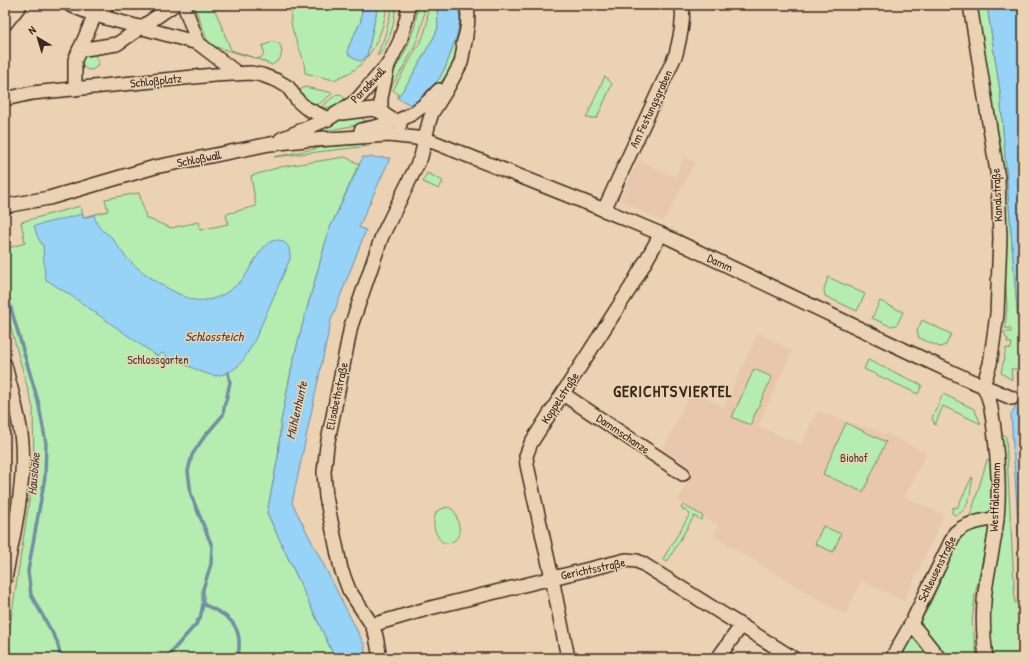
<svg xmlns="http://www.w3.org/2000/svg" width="1028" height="663" font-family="'Patrick Hand',sans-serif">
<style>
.built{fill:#e9c7ac}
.green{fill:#b5edb0;stroke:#788c67}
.water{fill:#97d2f7;stroke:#728fa0}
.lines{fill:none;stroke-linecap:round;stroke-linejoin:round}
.stream{stroke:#728fa0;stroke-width:3.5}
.minor-casing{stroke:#3b2a1e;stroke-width:16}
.minor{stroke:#ebd2b3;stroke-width:13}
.labels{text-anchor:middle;stroke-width:3;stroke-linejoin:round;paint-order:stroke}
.street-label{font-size:12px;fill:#3b2a1e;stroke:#ebd2b3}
.park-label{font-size:12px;fill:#473e2d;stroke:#ebd2b3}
.water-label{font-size:13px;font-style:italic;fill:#49433f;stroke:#ebd2b3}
.district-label{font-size:16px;font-weight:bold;letter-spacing:1px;fill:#3b2a1e;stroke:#ebd2b3}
</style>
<rect width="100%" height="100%" fill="#ebd2b3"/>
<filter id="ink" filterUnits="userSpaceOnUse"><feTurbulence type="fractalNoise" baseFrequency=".025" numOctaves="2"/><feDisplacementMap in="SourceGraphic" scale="8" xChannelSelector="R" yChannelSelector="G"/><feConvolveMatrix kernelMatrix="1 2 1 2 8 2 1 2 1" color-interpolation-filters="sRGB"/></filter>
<g filter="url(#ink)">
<g class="built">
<polygon points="684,157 695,163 663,222 622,201 621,197 639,160 675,177"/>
<polygon points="758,333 792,351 758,426 801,445 817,411 889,435 926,453 905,497 944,515 904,601 861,581 845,615 713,536 719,526 678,501 693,470 663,450 688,398 693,390 724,407"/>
</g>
<g class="green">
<path d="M194,5H213L231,50L258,59L263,56L264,51L262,46C265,45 271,42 274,42C283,41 283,55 279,60C277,62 274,63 272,65L258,59L209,45Z"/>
<path d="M293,5H362L361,21L348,48L367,56L378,5H387C384,29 374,55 354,70C348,74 341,76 334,80L305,73C305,49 284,29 293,5Z"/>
<path d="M392,5H396C394,25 391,39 379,55H377C385,38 389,23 392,5Z"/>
<path d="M418,5H424C425,37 403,67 387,94L392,75L406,50L411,37L415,25Z"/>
<polygon points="428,5 437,5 438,28 435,35 408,83 397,98 398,94 393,90 423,37 427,24"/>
<path d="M458,5H461C463,35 457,67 435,89C429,96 420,101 413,106L439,79L446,66L457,35L460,20Z"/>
<polygon points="976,5 987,5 1000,91 1023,386 1019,381 1018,369 1011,369 1012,380 1001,373 1006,348 1011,349 1012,343 1007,342 1008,339 1006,338 1004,332 1011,332 1010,328 1005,328 1007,308 1001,197 999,138"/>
<circle cx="90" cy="62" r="8"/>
<polygon points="605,76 612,84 597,118 586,118"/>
<polygon points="305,87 333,93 315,107 300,96 300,90"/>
<polygon points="337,94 341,95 346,100 335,107 320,108"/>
<polygon points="358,114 367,123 320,132 318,130 350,115"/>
<polygon points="366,144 369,146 274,157 324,147"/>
<polygon points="345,157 359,164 329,230 301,330 292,366 281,421 278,457 267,513 335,658 5,658 34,469 33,408 5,306 5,249 25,243 21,222 80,206 84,217 108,211 105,199 139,193 146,218 171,228 199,222 200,230 228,224 226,214 256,206 251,176 280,167"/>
<polygon points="427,173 443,181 439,189 423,182"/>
<polygon points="828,277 865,294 857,311 825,296 824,289"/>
<polygon points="880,301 903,312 897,325 890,326 872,318"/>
<polygon points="922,320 951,334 946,345 940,347 919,338 917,331"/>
<polygon points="868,360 922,385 918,394 864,369"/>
<polygon points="754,369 772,377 750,425 732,417"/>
<polygon points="943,394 974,409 981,424 943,406 935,425 932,418"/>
<polygon points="846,423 886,442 863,492 823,474"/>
<polygon points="999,434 1003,434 1006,437 1015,603 1022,603 1023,658 993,658 989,626 989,599 1005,494"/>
<polygon points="987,460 991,462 991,501 988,534 975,595 972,623 977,658 899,658 928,608 972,511"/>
<path d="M972,477L973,478C970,490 970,512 955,515L952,513L953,507L957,508Z"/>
<polygon points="683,505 703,516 701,520 694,516 667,562 663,559 690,514 681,508"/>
<path d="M447,507C449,508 451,508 453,510C456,512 457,518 458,522C462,534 457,544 443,543C434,534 431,522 437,511Z"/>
<polygon points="823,526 841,534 833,552 815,544"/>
</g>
<g class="water">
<polygon points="362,5 378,5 367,56 361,61 357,60 348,54 348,48 361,21"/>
<polygon points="437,5 458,5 460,20 457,35 446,66 439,79 413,106 397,98 408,83 435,35 438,28"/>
<polygon points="987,5 1023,5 1023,385 1000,91"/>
<polygon points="363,157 390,158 359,227 366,230 331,320 292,503 365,646 364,658 335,658 267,513 278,457 281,421 292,366 301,330 329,230"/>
<path d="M82,214L83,218L94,215C96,221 98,227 103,231C106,233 110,235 112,238C118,245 122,254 129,260C144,275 174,294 194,300C200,301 207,300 212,299C224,296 235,287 243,279C251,269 264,234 282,241C290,245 290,251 290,259L254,342L244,359L237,367L228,373L216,376L204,373L173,359H168L167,356L163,353L158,356L154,354L73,297L45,279L43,246L38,238L34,226Z"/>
<polygon points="1023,391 1023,600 1011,415"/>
</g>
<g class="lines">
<g class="stream">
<polyline points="5,288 38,401 46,443 45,477 28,571 31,595 57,641 61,658"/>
<polyline points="226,401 230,382 228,373"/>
<path d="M203,604C223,613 241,621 239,647"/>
<polyline points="197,621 200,619 203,604 203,589 211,564 212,546 191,495 188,471 192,455 204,437 223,415 225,402"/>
<polyline points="166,658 197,623"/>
<polyline points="238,658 239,648"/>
</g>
<defs>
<g id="minor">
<polyline points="70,5 95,15 198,43 237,73"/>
<polyline points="184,5 198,43"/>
<polyline points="970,5 998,178 1000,238 997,314 990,364 983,386"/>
<polyline points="5,24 20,5"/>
<path d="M463,44C468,31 469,19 467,5"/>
<polyline points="79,50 117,44 174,5"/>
<polyline points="75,89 75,60 95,15 107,5"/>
<polyline points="5,99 32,93 214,75 251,73 262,75 278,81 288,87 298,101 306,108 328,119"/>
<polyline points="381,112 381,98 388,65"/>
<polyline points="342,113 373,109 381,112 400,125"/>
<path d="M361,130C396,123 415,118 439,90"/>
<polyline points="281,139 328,119 356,101 389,63 400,41 407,17 408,5"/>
<polyline points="316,140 388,135 426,139 597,207 661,234 913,354 969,380 1012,398"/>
<polyline points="5,206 49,198 155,167 270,144 324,138"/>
<path d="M604,210L676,54C680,37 684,22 682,5"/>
<path d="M5,365C11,391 20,417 22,443C25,489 13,535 5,579"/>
<path d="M983,386C990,396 991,409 993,421C997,451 1000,488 997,518C995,541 989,563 986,585C982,609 983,634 986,658"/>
<polyline points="563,394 683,474"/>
<polyline points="372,625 430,608 626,560 637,561 643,564 793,658"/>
<polyline points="910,626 916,629 939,658"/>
<polyline points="380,658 376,636 372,625 349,590 341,569 326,497 324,472 327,446 351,326 382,236 421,157 429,122 432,113 447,89 461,63 466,36"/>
<polyline points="568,658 552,578 527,465 526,456 531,443 631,287 661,234"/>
<polyline points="718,658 741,626"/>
<path d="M892,658L910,626L955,533C967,522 982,521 997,518"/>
</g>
</defs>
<use href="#minor" class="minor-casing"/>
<use href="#minor" class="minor"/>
</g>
</g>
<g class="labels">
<g class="street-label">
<text transform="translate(156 81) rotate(-6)" y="4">Schloßplatz</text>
<text transform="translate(368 85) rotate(-47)" y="4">Paradewall</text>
<text transform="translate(651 109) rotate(-65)" y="4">Am Festungsgraben</text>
<text transform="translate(199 159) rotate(-11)" y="4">Schloßwall</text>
<text transform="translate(997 195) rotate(-93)" y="4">Kanalstraße</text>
<text transform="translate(720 263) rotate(25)" y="4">Damm</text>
<text transform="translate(337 396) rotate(-78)" y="4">Elisabethstraße</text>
<text transform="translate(560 398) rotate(-57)" y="4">Koppelstraße</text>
<text transform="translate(623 434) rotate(34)" y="4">Dammschanze</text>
<text transform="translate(995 497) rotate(-88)" y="4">Westfalendamm</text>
<text transform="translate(593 569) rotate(-12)" y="4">Gerichtsstraße</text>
<text transform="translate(937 569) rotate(-64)" y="4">Schleusenstraße</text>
</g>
<g class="park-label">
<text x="158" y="364">Schlossgarten</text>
<text x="854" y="462">Biohof</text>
</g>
<g class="water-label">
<text x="214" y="341">Schlossteich</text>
<text transform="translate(296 410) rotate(-77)" y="5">Mühlenhunte</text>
<text transform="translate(33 474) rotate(-85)" y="5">Hausbäke</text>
</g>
<g class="district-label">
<text x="673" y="397">GERICHTSVIERTEL</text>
</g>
</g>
<rect width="1028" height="663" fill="none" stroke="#ebd2b3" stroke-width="20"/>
<rect x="10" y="10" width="1008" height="643" fill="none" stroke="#3b2a1e" stroke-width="1.5" filter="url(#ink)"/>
<g transform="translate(38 38) rotate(322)" stroke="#ebd2b3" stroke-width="3" paint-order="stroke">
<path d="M0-3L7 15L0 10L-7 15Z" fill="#3b2a1e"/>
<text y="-6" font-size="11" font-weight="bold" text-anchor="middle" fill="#3b2a1e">N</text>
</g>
</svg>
